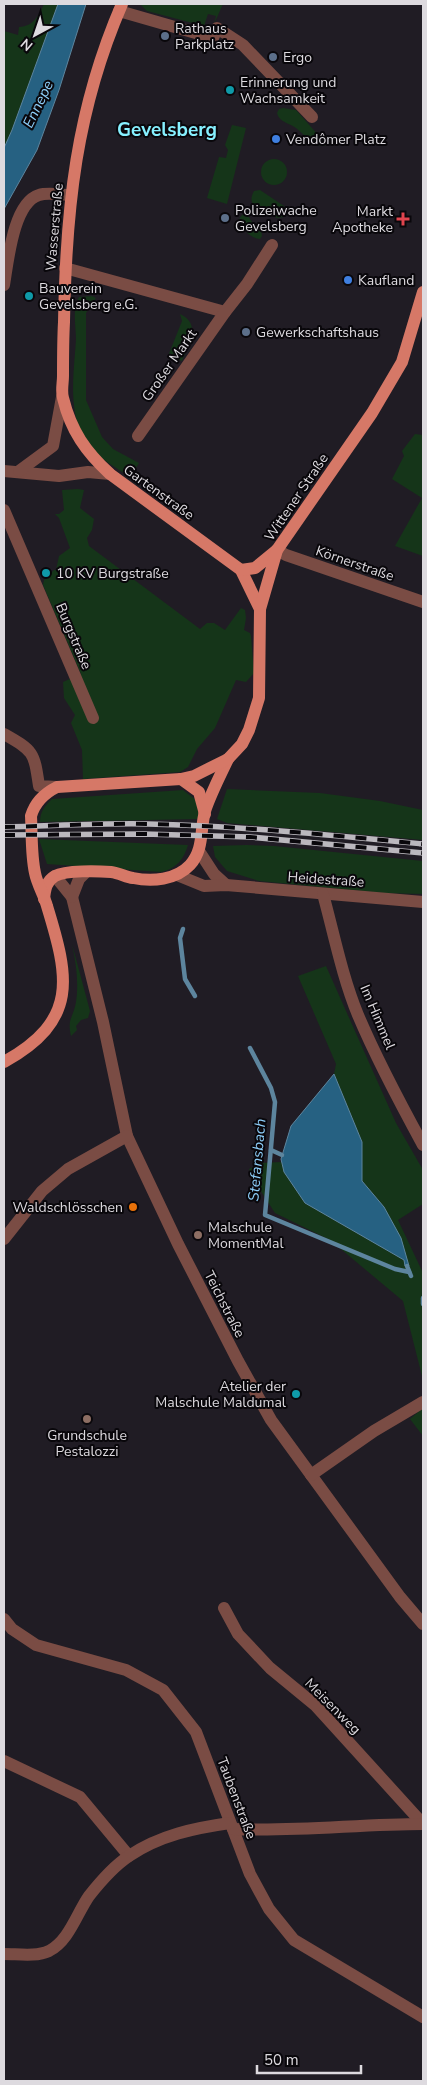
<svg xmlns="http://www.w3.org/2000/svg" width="427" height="2085" font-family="'Nunito Sans',sans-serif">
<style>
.green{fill:#153519}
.water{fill:#266182;stroke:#5d859e}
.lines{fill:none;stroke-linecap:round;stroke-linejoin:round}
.stream{stroke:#5d859e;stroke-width:4.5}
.minor{stroke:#7a4c44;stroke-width:12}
.major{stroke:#d67867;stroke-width:12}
.rail-casing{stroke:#bbb8be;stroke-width:5.5}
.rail{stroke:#09070b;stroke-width:4;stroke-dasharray:11;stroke-linecap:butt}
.service-dot{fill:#5c6f8a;stroke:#09070b;stroke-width:2}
.culture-dot{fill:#0f9aa8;stroke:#09070b;stroke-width:2}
.shop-dot{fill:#3f7fe0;stroke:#09070b;stroke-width:2}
.health-dot{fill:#e0444e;stroke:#09070b;stroke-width:2}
.food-dot{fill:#e8710a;stroke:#09070b;stroke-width:2}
.education-dot{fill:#8d6e63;stroke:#09070b;stroke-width:2}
.labels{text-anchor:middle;stroke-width:4;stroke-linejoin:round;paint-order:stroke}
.poi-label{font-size:14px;fill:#dddadf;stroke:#09070b;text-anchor:start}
.street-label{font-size:14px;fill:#dddadf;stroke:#09070b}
.water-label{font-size:15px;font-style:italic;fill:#8dcef9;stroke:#09070b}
.district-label{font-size:19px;font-weight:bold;fill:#86f0ff;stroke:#09070b}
</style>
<rect width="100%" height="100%" fill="#201c24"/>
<g class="green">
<path d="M44,4H58L12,130L4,148V31L18,35L19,27C34,26 38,16 44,4Z"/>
<polygon points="140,4 223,4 214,24 216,16 208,14 204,26 147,11"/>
<path d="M283,108L296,110L327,145C314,149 305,135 296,128C289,123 279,122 277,113L279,109Z"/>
<polygon points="232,125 246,128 227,204 207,198 219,157 226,158 228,150 225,145"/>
<circle cx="274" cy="172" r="13"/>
<path d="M260,190L284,206L287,212L284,217L277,218C266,210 244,209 254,191Z"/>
<path d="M243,214L248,216L254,225L261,231L262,236L260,239C251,239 241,228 239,219Z"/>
<path d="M92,296L96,298L86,313V400L102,437L113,449L139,463L130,477C121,471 95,455 90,448C66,417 74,374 76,339C76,326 72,308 79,297Z"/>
<path d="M180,314C202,324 189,345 182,361L168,356L182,321Z"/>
<polygon points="415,434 423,435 423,556 395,546 422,498 392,479 404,456 402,451"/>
<polygon points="78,489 84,490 80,508 94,519 92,530 87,538 89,546 200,629 207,623 214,623 225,630 241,608 245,610 246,618 244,630 250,633 251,636 254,673 246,682 236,680 215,728 197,749 188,767 180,772 83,779 82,750 71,723 75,715 64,698 63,682 81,674 43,585 44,580 54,570 56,570 59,556 70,548 59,518 55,514 59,514 64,510 62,490"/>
<polygon points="227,789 320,793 380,801 423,810 423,840 227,823 217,819"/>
<path d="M183,790L196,800L200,819L40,822C40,811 45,806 52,799Z"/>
<path d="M39,839L188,845C184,859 176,869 161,872L47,864Z"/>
<polygon points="246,845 274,846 423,861 423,894 383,893 259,881 227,871 215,857 213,846"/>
<path d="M72,944L90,1011L88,1018L81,1020L76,1026L77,1030L71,1036C67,1018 73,1019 76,1002C79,983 76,963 72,944Z"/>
<polygon points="326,966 396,1123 423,1170 423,1204 398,1220 423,1273 423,1380 403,1301 330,1240 275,1213 255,1182 249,1169 261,1163 281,1162 288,1178 305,1203 404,1260 405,1266 409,1266 384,1207 362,1181 362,1142 334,1074 336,1064 298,976"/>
<polygon points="423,1408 423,1436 410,1419"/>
</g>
<g class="water">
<polygon points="58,4 86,4 59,90 37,150 4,209 4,148 12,130"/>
<polygon points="334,1074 362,1142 362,1181 384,1207 401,1238 409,1266 405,1266 404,1260 305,1203 284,1172 281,1159 291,1126"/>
</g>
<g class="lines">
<g class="stream">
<polyline points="183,929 180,938 185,979 195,996"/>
<polyline points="250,1048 271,1088 275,1102 265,1215 395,1269 409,1272"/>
<polyline points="271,1150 282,1155"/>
<polyline points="407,1266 411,1276"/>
<polyline points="423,1298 423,1304"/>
</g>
<g class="minor">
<polyline points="119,11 213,38 217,28 243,45 312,117"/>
<polyline points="65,268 225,312"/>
<path d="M4,285C8,262 13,203 39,195C48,192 61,195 70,195"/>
<polyline points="138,436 225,312 247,284 272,245"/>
<polyline points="4,471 59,476 88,472 110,474"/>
<polyline points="19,471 53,446 62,397"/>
<polyline points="4,510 93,718"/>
<polyline points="277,550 286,555 423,602"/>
<path d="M4,734C34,751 34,752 39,786L57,787"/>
<polyline points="199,851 214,874 226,885"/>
<polyline points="177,875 204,886 226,885 423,902"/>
<polyline points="55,876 72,897 103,1022 127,1136 178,1244 238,1361 271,1420 400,1597 423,1624"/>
<path d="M323,894C334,934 342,976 358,1015C377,1060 400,1103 423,1145"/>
<polyline points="72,897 79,879 86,872"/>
<polyline points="4,1239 42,1191 68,1169 127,1136"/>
<polyline points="311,1475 374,1431 423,1402"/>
<polyline points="224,1608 238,1634 270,1668 315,1705 423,1824"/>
<polyline points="4,1619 12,1629 36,1645 126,1670 163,1690 196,1732 250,1874 269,1909 294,1940 423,2017"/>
<polyline points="4,1761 80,1797 129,1856"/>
<path d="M233,1829C296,1832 360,1824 423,1824"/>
<path d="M4,1954C18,1954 36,1957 49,1951C69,1941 77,1913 89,1896C100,1882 114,1866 129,1856C160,1835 195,1828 230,1823"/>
</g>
<g class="major">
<path d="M122,4C76,110 66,208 64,322C63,340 63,358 63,376C63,383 61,391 63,398C71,431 86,452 110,474L241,570L260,609"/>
<polyline points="241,570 255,568 277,550"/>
<polyline points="181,779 199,792 205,814"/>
<path d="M44,899C45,890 46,881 55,876C66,870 98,871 111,872C119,873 126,877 133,878C152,882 176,880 190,865C204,850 200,830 205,811C211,793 220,776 228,759"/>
<path d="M4,1062C79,1020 69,978 47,906C44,895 37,884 35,873C31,855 32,835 31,816C35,802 45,793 57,787L181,779L194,776L228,759L242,744L249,730L259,698L260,609L277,550L372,413L402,362L423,292"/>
</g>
<defs>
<g id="rail">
<path d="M4,827C52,826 100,823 148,824C240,826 331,835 423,844"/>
<polyline points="4,835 144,834 250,837 423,853"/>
</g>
</defs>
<use href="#rail" class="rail-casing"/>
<use href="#rail" class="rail"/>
</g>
<g class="service-dot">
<circle cx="165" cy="36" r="5"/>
<circle cx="273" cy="57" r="5"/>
<circle cx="225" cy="218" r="5"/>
<circle cx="246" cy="332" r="5"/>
</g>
<g class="culture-dot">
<circle cx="230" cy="90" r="5"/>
<circle cx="29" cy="296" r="5"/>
<circle cx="46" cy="573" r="5"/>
<circle cx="296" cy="1394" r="5"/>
</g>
<g class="shop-dot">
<circle cx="276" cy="139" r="5"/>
<circle cx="348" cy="280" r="5"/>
</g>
<path class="health-dot" d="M400.5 211.5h5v5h5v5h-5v5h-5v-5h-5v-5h5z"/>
<circle class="food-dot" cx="133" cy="1207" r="5"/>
<g class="education-dot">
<circle cx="198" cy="1235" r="5"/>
<circle cx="87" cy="1419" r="5"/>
</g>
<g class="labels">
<g class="poi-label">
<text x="175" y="33">Rathaus<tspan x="175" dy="16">Parkplatz</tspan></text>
<text x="283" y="62">Ergo</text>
<text x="240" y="87">Erinnerung und<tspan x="240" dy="16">Wachsamkeit</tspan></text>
<text x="286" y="144">Vendômer Platz</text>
<text x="235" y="215">Polizeiwache<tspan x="235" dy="16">Gevelsberg</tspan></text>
<text x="393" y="216" text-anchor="end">Markt<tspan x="393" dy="16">Apotheke</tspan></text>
<text x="358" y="285">Kaufland</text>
<text x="39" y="293">Bauverein<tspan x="39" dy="16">Gevelsberg e.G.</tspan></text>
<text x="256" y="337">Gewerkschaftshaus</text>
<text x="56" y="578">10 KV Burgstraße</text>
<text x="123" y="1212" text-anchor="end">Waldschlösschen</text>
<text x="208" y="1232">Malschule<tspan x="208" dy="16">MomentMal</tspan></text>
<text x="286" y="1391" text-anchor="end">Atelier der<tspan x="286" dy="16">Malschule Maldumal</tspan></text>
<text x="87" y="1440" text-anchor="middle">Grundschule<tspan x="87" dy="16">Pestalozzi</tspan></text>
</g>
<g class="street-label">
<text transform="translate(54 227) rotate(-85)" y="5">Wasserstraße</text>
<text transform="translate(169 365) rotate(-55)" y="5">Großer Markt</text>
<text transform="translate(159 492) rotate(36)" y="5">Gartenstraße</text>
<text transform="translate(296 497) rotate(-56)" y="5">Wittener Straße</text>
<text transform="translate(355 563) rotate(19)" y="5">Körnerstraße</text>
<text transform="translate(74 636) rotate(67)" y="5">Burgstraße</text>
<text transform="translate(326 879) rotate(4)" y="5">Heidestraße</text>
<text transform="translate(378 1017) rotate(67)" y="5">Im Himmel</text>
<text transform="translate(225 1304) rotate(63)" y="5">Teichstraße</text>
<text transform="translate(333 1706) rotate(45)" y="5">Meisenweg</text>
<text transform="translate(237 1798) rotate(69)" y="5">Taubenstraße</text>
</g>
<g class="water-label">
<text transform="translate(38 104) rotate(-64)" y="5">Ennepe</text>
<text transform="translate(257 1160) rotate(-85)" y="5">Stefansbach</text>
</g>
<g class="district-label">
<text x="167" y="136">Gevelsberg</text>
</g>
</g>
<rect width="427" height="2085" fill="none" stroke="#dddadf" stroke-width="10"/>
<g transform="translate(35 35) rotate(220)" stroke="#09070b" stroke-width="4" paint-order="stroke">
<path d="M0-4L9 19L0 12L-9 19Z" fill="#dddadf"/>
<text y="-8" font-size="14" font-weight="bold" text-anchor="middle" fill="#dddadf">N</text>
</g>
<path d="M257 2065v8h104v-8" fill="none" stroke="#dddadf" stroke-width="2.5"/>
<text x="264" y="2065" font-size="15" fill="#dddadf" stroke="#09070b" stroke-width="4" paint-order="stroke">50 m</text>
</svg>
